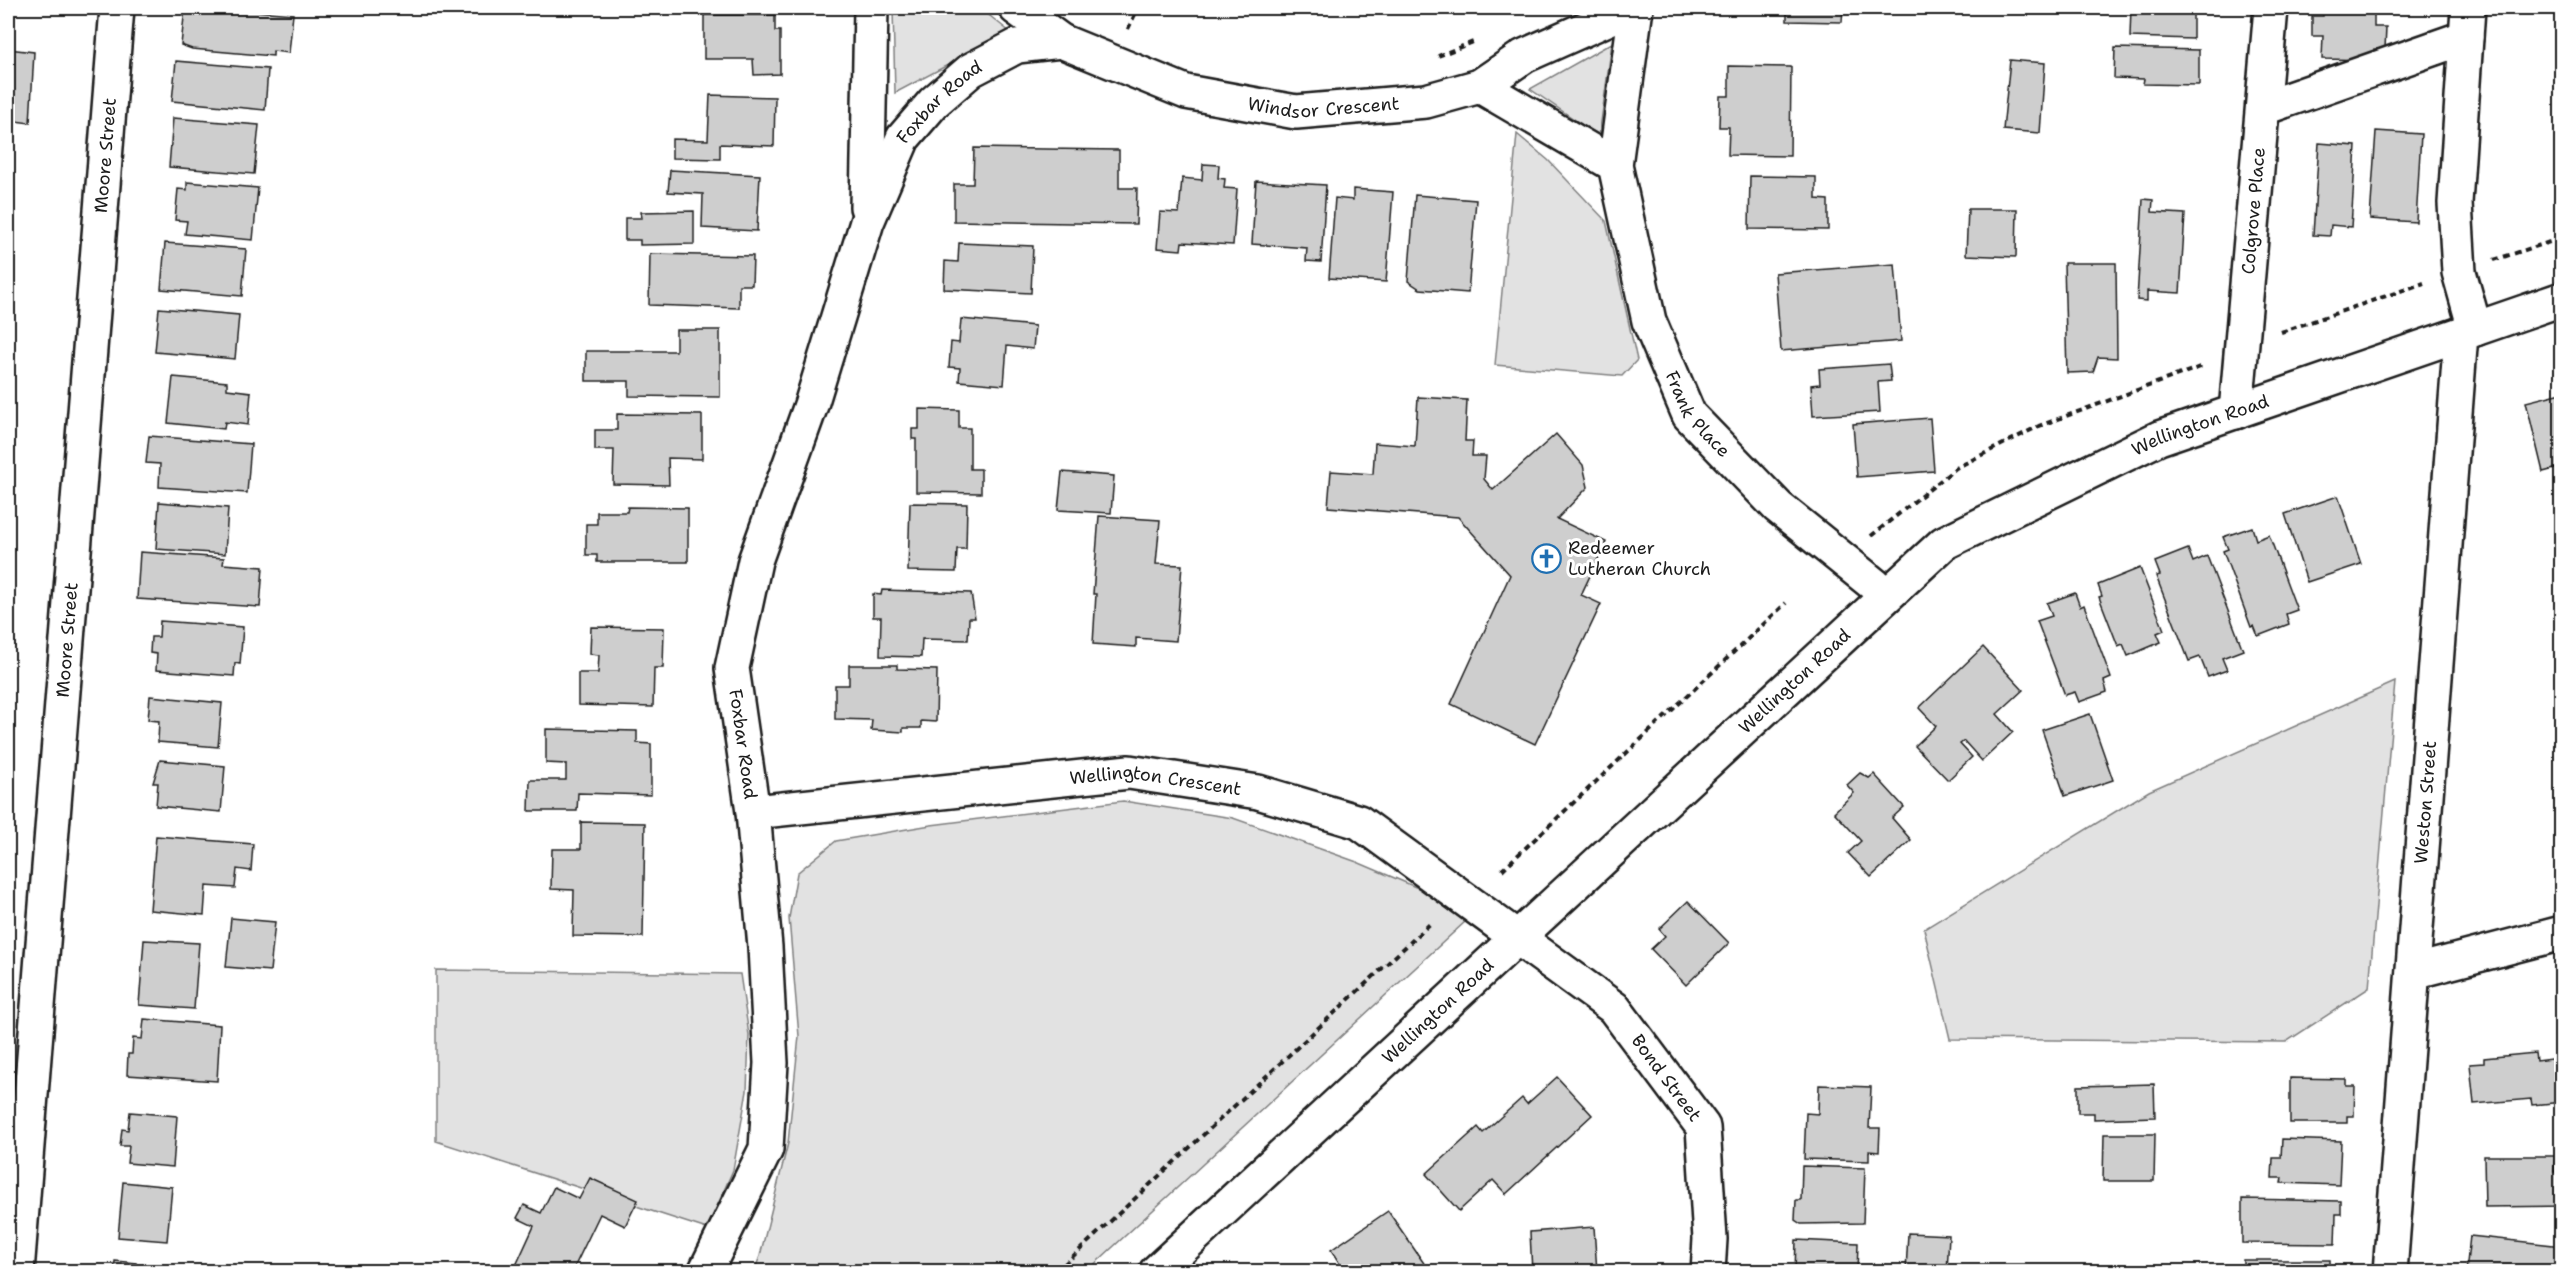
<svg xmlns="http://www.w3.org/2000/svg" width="2569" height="1279" font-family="'Shantell Sans',sans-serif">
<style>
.green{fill:#e2e2e2;stroke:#7f7f7f;stroke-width:1.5}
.building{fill:#cecece;stroke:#1c1c1c;stroke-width:1.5}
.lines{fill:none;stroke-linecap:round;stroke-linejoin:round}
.minor-casing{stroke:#1c1c1c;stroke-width:38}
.major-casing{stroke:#1c1c1c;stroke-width:38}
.path{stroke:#1c1c1c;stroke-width:4;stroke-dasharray:6 4.5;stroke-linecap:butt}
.minor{stroke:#fff;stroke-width:33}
.major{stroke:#fff;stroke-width:33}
.labels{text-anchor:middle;stroke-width:6;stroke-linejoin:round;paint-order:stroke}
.street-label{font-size:18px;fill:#1c1c1c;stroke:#fff}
.poi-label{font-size:18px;fill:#1c1c1c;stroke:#fff;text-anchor:start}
</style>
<rect width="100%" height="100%" fill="#fff"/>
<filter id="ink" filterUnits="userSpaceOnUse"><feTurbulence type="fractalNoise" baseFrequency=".0167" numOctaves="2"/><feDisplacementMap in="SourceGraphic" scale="12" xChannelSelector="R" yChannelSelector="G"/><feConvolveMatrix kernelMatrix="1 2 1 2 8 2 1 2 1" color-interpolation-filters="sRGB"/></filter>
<g filter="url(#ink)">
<g class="green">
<polygon points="893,8 980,8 1010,32 895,93"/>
<polygon points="1612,43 1599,136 1530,89"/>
<polygon points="1517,134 1548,160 1606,221 1637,360 1622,376 1495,365"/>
<polygon points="2395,682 2369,988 2286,1042 1950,1039 1924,929 2149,791"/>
<polygon points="1123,801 1233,818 1357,862 1439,897 1466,921 1087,1271 754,1272 760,1256 788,1143 799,1036 789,918 797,873 836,841 931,825"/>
<polygon points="436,970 740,974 749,1035 747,1091 733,1170 707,1229 436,1141"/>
</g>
<g class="building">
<polygon points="185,8 218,8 293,14 289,53 273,51 273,56 192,49 181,45"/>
<polygon points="1787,8 1843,8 1842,22 1787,21"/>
<polygon points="2131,8 2193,8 2193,39 2130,37"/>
<polygon points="2323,8 2374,8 2374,27 2386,27 2385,49 2374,49 2374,60 2322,59 2323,36 2312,36 2312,16 2323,16"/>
<polygon points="704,15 775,15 775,31 780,31 780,74 754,75 753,59 704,59"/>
<polygon points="2115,48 2199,50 2199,85 2143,84 2144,79 2114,78"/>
<polygon points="8,49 34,52 30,123 8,120"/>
<polygon points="2010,60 2045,63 2040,133 2003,130"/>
<polygon points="176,61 268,69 265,110 172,101"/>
<polygon points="1729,66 1791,67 1790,156 1728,155 1729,127 1719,127 1720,96 1729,96"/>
<polygon points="710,95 775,97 774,146 720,144 720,159 672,158 672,139 708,140"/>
<polygon points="173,118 259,125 254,174 169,167"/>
<polygon points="2376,131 2421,134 2416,222 2370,219"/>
<polygon points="2319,143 2356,146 2351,227 2331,225 2330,236 2313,235"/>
<polygon points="974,148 1119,150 1119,188 1137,188 1136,224 954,221 954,184 973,184"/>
<polygon points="1203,164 1219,165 1218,178 1225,179 1224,188 1237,189 1233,245 1182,242 1181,250 1157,248 1160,212 1179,213 1182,178 1202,180"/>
<polygon points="670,170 760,175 757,231 702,228 703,194 668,192"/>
<polygon points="1750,176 1816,177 1816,199 1828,200 1828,230 1749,229"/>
<polygon points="1256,181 1326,185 1321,262 1306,261 1307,248 1252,244"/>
<polygon points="187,182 258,188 253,240 185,234 187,221 175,220 178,189 187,190"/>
<polygon points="1353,189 1393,192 1386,282 1329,278 1335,198 1353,200"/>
<polygon points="1415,195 1476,200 1468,293 1420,289 1408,281"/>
<polygon points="2143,199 2153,200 2152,212 2185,214 2180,293 2147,291 2147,301 2137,300"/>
<polygon points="1968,209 2017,209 2016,257 1966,255"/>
<polygon points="694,211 694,244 640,245 640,240 625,240 625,218 642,218 641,212"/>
<polygon points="8,222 13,222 8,290"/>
<polygon points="165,243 246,249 242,296 161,289"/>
<polygon points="959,243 1033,246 1031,293 944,289 945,261 958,262"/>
<polygon points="650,254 753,256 752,285 739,285 739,308 649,305"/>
<polygon points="2064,263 2116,263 2117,358 2098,357 2093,372 2067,373"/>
<polygon points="1895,264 1901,341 1781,351 1775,273"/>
<polygon points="159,308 239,315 235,359 155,352"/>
<polygon points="961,319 1035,326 1033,349 1007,346 1004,385 959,381 960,368 949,367 951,342 959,343"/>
<polygon points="676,330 720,330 720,397 629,396 629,381 586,381 586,351 676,351"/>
<polygon points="1889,364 1891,381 1878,382 1880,412 1813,416 1811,385 1820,384 1819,369"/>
<polygon points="173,377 227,382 227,389 251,392 248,425 225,422 224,429 168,423"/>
<polygon points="2562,393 2562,467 2543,472 2526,402"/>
<polygon points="1418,397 1467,400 1465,441 1473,441 1472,456 1486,456 1484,479 1493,490 1556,434 1583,465 1588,487 1557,519 1606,542 1581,595 1601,604 1535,744 1451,704 1510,575 1458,517 1328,507 1331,471 1373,474 1375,443 1415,446"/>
<polygon points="919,409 959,410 959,428 970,428 970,469 981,469 981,493 916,492 916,439 912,439 912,429 919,429"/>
<polygon points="617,414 702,415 702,459 668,458 669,485 613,484 614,450 595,450 595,430 617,430"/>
<polygon points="1930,418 1934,471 1857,477 1853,424"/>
<polygon points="149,436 251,444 247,493 159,487 160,464 146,463"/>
<polygon points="1062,472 1114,476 1111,513 1058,510"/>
<polygon points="2338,496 2361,564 2307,582 2285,514"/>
<polygon points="159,502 228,508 225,554 156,549"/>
<polygon points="910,503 967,504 966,549 957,549 956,572 908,571"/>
<polygon points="628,507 688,508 688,562 597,562 597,555 586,555 586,524 597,524 597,512 627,512"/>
<polygon points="1099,516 1160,520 1156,564 1182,565 1176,641 1136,638 1136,647 1093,644 1096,594 1093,594"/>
<polygon points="2252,527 2256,540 2269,535 2297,610 2286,614 2289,624 2258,636 2254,626 2251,627 2223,551 2228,549 2223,537"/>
<polygon points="2188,549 2193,562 2207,556 2243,650 2222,658 2227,670 2208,677 2200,657 2189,661 2156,576 2160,575 2155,562"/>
<polygon points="140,552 224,558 223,564 263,567 260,607 137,599"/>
<polygon points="2140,568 2164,630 2157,633 2161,642 2128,656 2123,644 2118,646 2099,597 2102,596 2098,585"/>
<polygon points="882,590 971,593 975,618 969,618 968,640 922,639 921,657 880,656 881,617 873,617 873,594 881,595"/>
<polygon points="2075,593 2080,607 2084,605 2111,678 2104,681 2107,692 2079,702 2075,692 2065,695 2037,621 2052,616 2047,603"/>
<polygon points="160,621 243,627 240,664 235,663 234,676 156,670 157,654 150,653 151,637 159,637"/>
<polygon points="591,627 664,628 663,668 654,668 653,707 578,705 578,673 598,673 599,655 590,654"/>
<polygon points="1983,647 2023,690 1997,714 2013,732 1982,761 1964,741 1960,744 1972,757 1948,780 1915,746 1936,726 1919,708"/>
<polygon points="849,665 897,665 897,669 937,670 936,722 921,721 921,728 903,728 903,732 871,730 872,720 835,719 835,685 849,685"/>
<polygon points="150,696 222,703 218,747 158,742 159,721 148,720"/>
<polygon points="2090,714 2113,780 2065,796 2042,730"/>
<polygon points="546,729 637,731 637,743 651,744 651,795 578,793 577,811 529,811 530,780 566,780 566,764 546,763"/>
<polygon points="160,760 225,766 221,812 156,806 158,783 153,783"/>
<polygon points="1860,773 1869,778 1874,774 1904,807 1892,818 1911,840 1871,877 1848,853 1861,841 1834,812 1854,793 1847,785"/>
<polygon points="581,822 645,823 643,937 573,936 574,890 551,889 552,849 581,849"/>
<polygon points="156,836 253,844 251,871 237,869 235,888 206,886 204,915 150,910"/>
<polygon points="1688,901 1729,943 1686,985 1651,949 1665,936 1659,929"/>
<polygon points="231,918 275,922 270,971 226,967"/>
<polygon points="144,940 199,943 194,1009 139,1005"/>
<polygon points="144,1019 220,1025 217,1081 127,1075 128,1054 132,1054 133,1038 142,1039"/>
<polygon points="2535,1053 2536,1061 2558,1058 2562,1102 2532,1105 2531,1099 2474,1104 2470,1064 2484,1063 2484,1058"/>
<polygon points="1557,1077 1592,1115 1506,1194 1493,1180 1459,1211 1426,1174 1478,1127 1483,1133 1522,1098 1527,1104"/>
<polygon points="2290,1078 2346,1079 2346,1086 2355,1086 2354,1116 2347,1116 2347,1123 2290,1123"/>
<polygon points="2154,1084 2155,1117 2094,1119 2094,1113 2078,1113 2078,1086"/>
<polygon points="1819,1085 1871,1087 1869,1128 1880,1128 1879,1152 1869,1151 1869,1161 1804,1159 1806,1113 1818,1114"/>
<polygon points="130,1112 177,1116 173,1167 127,1163 129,1146 120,1146 122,1129 128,1130"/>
<polygon points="2104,1134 2155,1134 2154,1181 2103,1181"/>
<polygon points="2282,1139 2341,1141 2339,1185 2281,1183 2282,1178 2272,1178 2273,1158 2281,1158"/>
<polygon points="2484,1156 2555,1156 2554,1171 2562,1171 2562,1206 2485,1207"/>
<polygon points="1802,1166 1865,1168 1863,1223 1801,1224 1795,1220 1796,1200 1801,1200"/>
<polygon points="590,1178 638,1200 625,1226 600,1214 572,1272 513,1272 534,1226 517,1218 524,1205 541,1213 554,1187 579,1199"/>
<polygon points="123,1182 172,1187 167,1241 118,1237"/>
<polygon points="2242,1199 2341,1201 2341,1214 2336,1214 2335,1244 2242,1243"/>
<polygon points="1388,1211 1430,1272 1345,1272 1331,1250"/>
<polygon points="1594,1227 1597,1272 1532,1272 1530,1232"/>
<polygon points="1908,1233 1949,1235 1947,1272 1906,1272"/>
<polygon points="2470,1236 2562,1246 2562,1272 2466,1272"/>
<polygon points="1796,1240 1858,1243 1857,1272 1795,1272"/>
<rect x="2243" y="1260" width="87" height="12"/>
<polygon points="115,1261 136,1263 135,1269 156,1272 114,1272"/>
</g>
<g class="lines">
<defs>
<g id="minor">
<path id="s1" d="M1016,8L1061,41L1186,92L1296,112L1426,101L1480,86L1524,56L1632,8"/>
<polyline points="2468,8 2455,203 2459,272 2475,329"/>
<path id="s2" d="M1480,86L1615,165L1649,321L1689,415L1778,507L1887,595"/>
<polyline points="2264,108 2466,37"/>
<polyline points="1615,165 1636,8"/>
<polyline points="867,207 871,8"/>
<path id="s3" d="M2236,412L2271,8"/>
<path id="s4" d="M753,812L1129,772L1258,792L1359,822L1614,1008L1703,1127L1710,1239L1708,1272"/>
<polyline points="2413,972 2562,933"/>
<path id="s5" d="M17,1272L117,8"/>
<path id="s6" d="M705,1272L766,1149L771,1063L765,947L753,812L732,668L755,561L811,405L867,222L903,138L934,102L971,70L1017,46L1061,41"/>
<path id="s7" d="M2390,1272L2461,334"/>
</g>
<g id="major">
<path id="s8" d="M1156,1272L1944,543L2159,438L2562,299"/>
</g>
</defs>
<use href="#minor" class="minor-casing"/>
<use href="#major" class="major-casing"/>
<g class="path">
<polyline points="1128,29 1138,8"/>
<polyline points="1438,56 1473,42"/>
<polyline points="2494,260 2562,238"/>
<polyline points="2281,332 2424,283"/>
<polyline points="1871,536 1956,468 2039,426 2200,367 2201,364"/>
<polyline points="1502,870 1786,603"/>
<polyline points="1056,1272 1432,922"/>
</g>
<use href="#minor" class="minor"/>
<use href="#major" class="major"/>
</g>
</g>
<defs>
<symbol id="church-ring" viewBox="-11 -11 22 22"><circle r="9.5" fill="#fff" stroke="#1f6fb2" stroke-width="1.5"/><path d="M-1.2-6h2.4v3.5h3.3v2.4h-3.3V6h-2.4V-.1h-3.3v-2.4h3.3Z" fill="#1f6fb2"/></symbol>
</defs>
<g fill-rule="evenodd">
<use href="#church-ring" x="1530" y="542" width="33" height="33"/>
</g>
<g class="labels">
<g class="street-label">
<text dy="6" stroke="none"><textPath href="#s1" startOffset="330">Windsor Crescent</textPath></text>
<text dy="6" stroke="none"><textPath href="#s6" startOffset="1230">Foxbar Road</textPath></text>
<text dy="6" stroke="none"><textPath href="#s5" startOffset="1120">Moore Street</textPath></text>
<text dy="6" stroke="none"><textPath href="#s3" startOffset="202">Colgrove Place</textPath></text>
<text dy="6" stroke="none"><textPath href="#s2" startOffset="422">Frank Place</textPath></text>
<text dy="6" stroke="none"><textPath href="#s8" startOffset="1356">Wellington Road</textPath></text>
<text dy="6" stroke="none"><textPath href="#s5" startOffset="634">Moore Street</textPath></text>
<text dy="6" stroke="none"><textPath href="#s8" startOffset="870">Wellington Road</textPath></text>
<text transform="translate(743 744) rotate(82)" y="6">Foxbar Road</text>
<text dy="6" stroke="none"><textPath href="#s4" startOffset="405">Wellington Crescent</textPath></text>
<text dy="6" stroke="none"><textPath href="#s7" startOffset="471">Weston Street</textPath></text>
<text dy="6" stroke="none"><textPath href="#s8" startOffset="384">Wellington Road</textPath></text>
<text dy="6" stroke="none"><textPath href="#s4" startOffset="1017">Bond Street</textPath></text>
</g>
<g class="poi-label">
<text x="1568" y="554">Redeemer<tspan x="1568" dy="21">Lutheran Church</tspan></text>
</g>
</g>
<rect width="2569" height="1279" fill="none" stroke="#fff" stroke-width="30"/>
<rect x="15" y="15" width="2539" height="1249" fill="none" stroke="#1c1c1c" stroke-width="2" filter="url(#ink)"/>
</svg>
